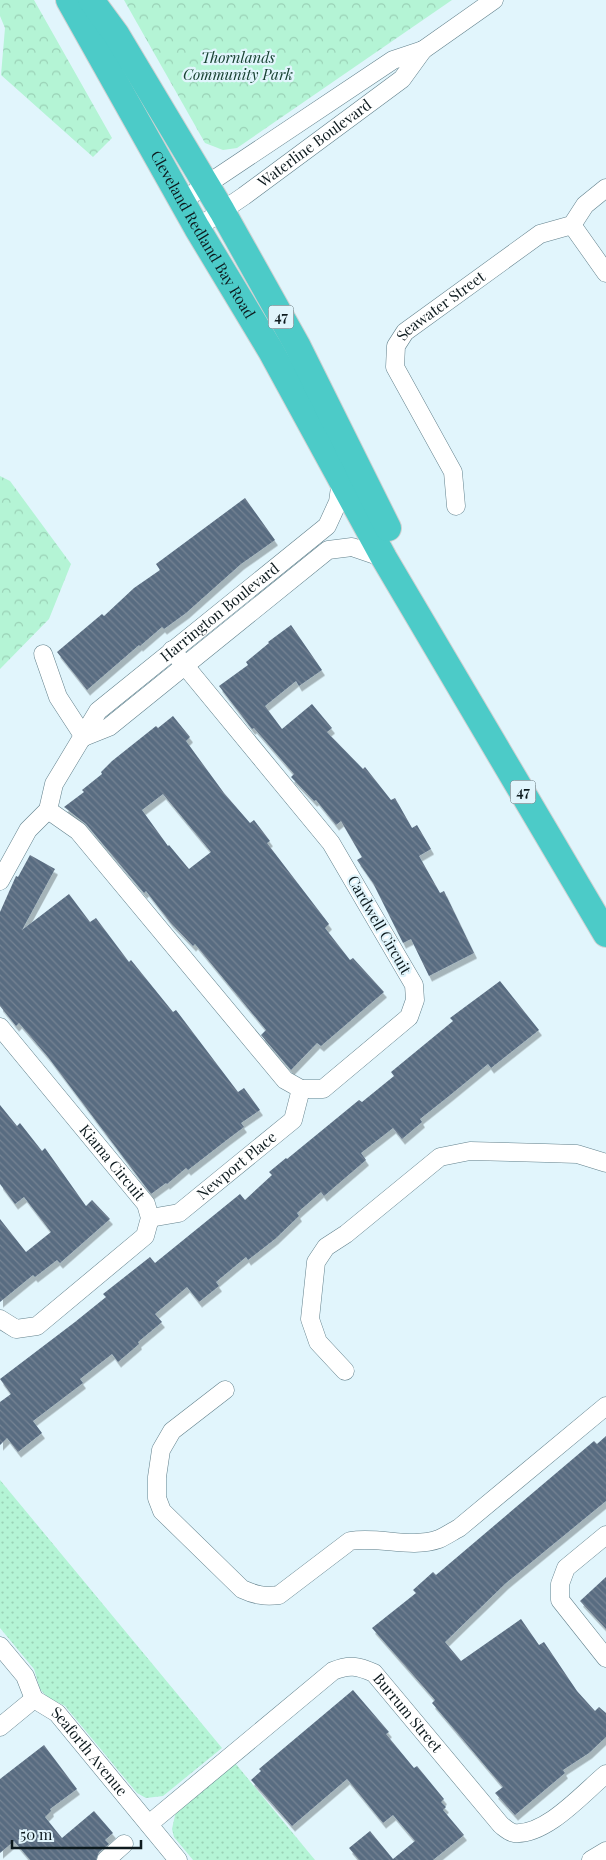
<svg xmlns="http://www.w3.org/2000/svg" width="606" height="1860" font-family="'Playfair Display',serif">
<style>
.grass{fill:url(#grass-dots)}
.forest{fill:url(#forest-crowns)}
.building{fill:url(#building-back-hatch);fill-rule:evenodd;filter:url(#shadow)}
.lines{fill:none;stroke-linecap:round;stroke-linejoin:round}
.minor-casing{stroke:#62818c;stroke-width:19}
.highway-casing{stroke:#cfd1d2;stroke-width:28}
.minor{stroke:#fff;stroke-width:18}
.highway{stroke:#4ccbc8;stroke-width:26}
.labels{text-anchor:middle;stroke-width:4.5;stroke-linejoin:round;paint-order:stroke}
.shield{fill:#e1f5fc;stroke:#4d5c61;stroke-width:1}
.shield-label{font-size:14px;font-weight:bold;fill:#0d1a1e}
.park-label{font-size:15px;font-style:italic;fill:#174131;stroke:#e1f5fc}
.street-label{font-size:15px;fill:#0d1a1e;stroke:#e1f5fc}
</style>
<defs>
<pattern id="grass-dots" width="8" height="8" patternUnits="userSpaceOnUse" patternTransform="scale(1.25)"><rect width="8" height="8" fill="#b4f4d5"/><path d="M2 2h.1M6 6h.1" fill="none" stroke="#9ad1b6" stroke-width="1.8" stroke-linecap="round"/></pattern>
<pattern id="forest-crowns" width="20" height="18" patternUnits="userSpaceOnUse" patternTransform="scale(1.25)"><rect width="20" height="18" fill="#b4f4d5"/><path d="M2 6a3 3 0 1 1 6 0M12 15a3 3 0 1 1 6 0" fill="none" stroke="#9ad1b6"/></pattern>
<pattern id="building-back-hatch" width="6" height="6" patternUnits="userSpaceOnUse" patternTransform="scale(1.25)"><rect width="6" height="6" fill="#596c81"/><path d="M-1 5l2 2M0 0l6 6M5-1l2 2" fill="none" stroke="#758393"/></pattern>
<filter id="shadow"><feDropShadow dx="3" dy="5.5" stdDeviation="0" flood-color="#0004"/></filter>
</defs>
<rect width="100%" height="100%" fill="#e1f5fc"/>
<g class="grass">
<polygon points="0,1480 222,1748 163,1796 146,1798 137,1793 65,1706 47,1697 40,1689 34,1669 0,1628"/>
<polygon points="235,1763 315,1860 193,1860 174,1837 172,1829 176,1811"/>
</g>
<g class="forest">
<polygon points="0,0 34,0 112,138 93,157 1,75 5,28 0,16"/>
<polygon points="124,0 452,0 237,148 223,150 205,143"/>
<polygon points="0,476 10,481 71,564 49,619 0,669"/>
</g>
<g class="building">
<polygon points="245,498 275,540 241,564 186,613 164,629 162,627 140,646 139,645 87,690 57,652 102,614 104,616 134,588 160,570 156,564"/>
<polygon points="291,625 322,670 299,686 296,681 265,706 282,729 312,704 332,728 327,732 363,769 365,767 391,800 395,798 412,828 417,825 431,849 419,856 440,893 444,891 474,953 429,976 411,939 403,943 373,883 357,860 362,857 341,821 336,825 316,800 314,801 291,777 294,774 254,728 252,729 219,686 248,665 246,662 269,643 268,642"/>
<path d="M173,716L190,737L186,741L224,793L250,823L254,820L270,841L267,843L329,924L325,928L350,960L353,958L384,992L321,1046L317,1043L291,1070L261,1035L266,1030L195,944L193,946L170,922L146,891L144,893L86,824L64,807L84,792L82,790L102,774L101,772L112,761L156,726L158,728ZM163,794L211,852L189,869L169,845L168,846L142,810Z"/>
<polygon points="30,855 55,869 22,930 69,894 90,922 96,918 129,962 131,960 173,1012 176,1010 238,1092 244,1088 260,1110 241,1123 244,1127 228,1139 188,1170 186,1168 167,1184 166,1183 151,1194 48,1057 19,1023 16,1026 0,1006 0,912 16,876 18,877"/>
<polygon points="500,981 539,1030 491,1068 488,1064 449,1096 420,1119 422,1122 402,1139 393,1128 361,1153 366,1160 324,1196 321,1192 297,1213 299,1216 275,1239 248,1260 246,1257 216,1282 219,1286 199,1302 187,1287 155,1314 162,1322 138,1342 139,1344 118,1362 112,1354 80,1379 83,1383 33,1421 42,1433 18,1452 7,1438 0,1445 0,1402 11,1394 0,1379 75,1322 106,1297 103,1294 150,1257 155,1263 240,1194 245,1200 272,1175 269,1172 286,1158 287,1159 359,1100 362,1102 394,1076 391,1072 453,1021 450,1018"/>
<polygon points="0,1105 17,1126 20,1123 42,1151 45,1148 86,1206 92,1200 110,1219 60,1263 57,1260 35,1277 33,1275 0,1302 0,1219 26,1252 51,1232 24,1197 15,1204 0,1184"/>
<polygon points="606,1436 606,1501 506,1583 445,1642 461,1661 521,1619 539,1645 544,1642 577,1691 595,1711 599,1707 606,1713 606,1737 589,1753 563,1770 565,1773 515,1815 495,1793 503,1787 432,1703 435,1700 372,1628 416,1593 413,1590 433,1572 436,1575 594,1441 597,1444"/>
<polygon points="606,1577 606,1629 580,1601"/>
<polygon points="353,1690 389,1732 386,1734 414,1768 417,1766 444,1799 441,1802 446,1807 443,1810 464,1835 433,1860 359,1860 349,1848 370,1831 393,1859 415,1841 393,1815 383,1823 347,1779 292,1826 251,1780 261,1771 259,1769"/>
<polygon points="44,1745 77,1789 50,1809 51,1811 45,1817 62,1838 94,1811 113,1833 105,1840 109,1844 99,1852 96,1860 30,1860 14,1841 0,1853 0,1779"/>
</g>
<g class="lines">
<defs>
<g id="minor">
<polyline points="182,201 393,60 423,50 494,0"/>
<polyline points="572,225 606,273"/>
<path id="s1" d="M197,228L244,196L402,79L423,50"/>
<path id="s2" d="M456,506L453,472L395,367L396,346L405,332L540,234L572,225L585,205L606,188"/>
<polyline points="43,654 58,697 84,737"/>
<polyline points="84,737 109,727 328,550 352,547 384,558"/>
<polyline points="48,810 78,831 285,1080 301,1089 323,1089 409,1017 415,1000 414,985 331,843 172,650"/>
<path id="s3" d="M0,881L28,830L48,810L54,784L98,711L327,526L338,502L341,480"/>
<path id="s4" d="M0,1027L146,1204L150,1218L145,1236L37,1326L16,1329L0,1319"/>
<path id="s5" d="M150,1218L179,1213L293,1120L301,1089"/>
<polyline points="345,1371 318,1342 310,1319 316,1262 326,1247 346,1234 440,1157 470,1151 545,1153 577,1154 606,1163"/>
<path d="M225,1390L172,1431L161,1450L157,1477V1498L162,1511L242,1589C255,1595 265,1597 279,1595L350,1541C379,1536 411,1549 439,1539C446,1536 453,1531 459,1528L606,1406"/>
<polyline points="606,1535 566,1568 560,1584 560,1600 606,1658"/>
<path id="s6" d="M0,1646L25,1676L34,1699L57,1713L178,1860"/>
<polyline points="0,1727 34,1699"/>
<path id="s7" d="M149,1824L333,1671C349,1664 358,1666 374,1673L501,1825C505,1828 509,1832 514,1833C546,1836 583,1793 606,1774"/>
<polyline points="106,1860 124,1844"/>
<polyline points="591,1860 606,1851"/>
</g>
<g id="highway">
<path id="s8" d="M69,0L197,228L271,351L384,558L606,934"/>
<polyline points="91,0 116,34 222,211 297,345 388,528"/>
</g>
</defs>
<use href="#minor" class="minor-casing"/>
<use href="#highway" class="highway-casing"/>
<use href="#minor" class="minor"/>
<use href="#highway" class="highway"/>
</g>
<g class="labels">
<g class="shield">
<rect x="268.5" y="305.5" width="25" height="23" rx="4"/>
<rect x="510.5" y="780.5" width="25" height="23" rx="4"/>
</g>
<g class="shield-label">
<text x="281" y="322">47</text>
<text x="523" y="797">47</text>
</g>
<g class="park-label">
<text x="238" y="63">Thornlands<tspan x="238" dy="17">Community Park</tspan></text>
</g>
<g class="street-label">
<text dy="5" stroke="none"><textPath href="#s1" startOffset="145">Waterline Boulevard</textPath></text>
<text dy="5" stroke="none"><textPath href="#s8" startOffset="270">Cleveland Redland Bay Road</textPath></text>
<text dy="5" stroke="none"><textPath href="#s2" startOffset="236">Seawater Street</textPath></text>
<text dy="5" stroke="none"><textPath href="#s3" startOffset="355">Harrington Boulevard</textPath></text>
<text transform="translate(379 925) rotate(60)" y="5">Cardwell Circuit</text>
<text dy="5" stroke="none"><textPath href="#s4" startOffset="176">Kiama Circuit</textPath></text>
<text dy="5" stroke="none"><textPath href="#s5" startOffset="104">Newport Place</textPath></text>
<text dy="5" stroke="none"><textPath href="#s7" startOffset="334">Burrum Street</textPath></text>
<text dy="5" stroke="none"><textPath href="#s6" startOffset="141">Seaforth Avenue</textPath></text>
</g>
</g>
<path d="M12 1840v8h129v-8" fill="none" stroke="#0d1a1e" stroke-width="2.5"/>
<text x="20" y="1840" font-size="15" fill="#0d1a1e" stroke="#e1f5fc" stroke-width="4" paint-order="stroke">50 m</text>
</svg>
